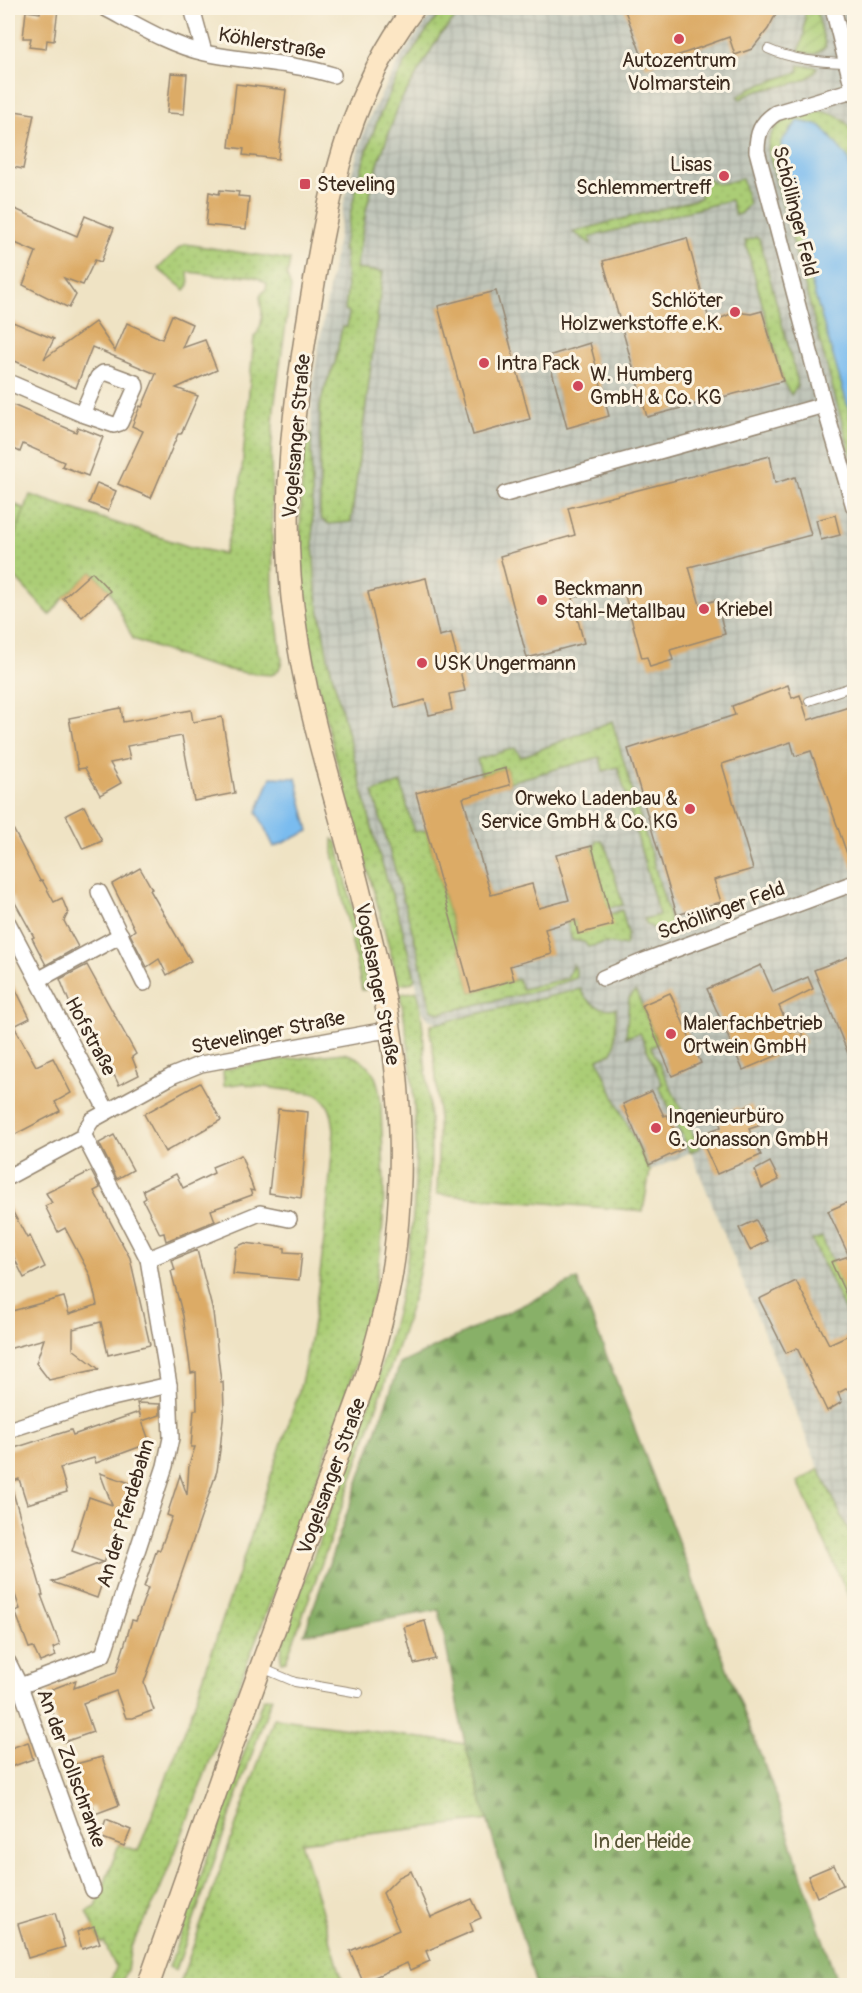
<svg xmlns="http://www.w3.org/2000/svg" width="862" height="1993" font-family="Pangolin,sans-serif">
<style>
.industrial{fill:url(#industrial-grid)}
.grass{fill:url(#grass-dots);stroke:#737c4a;stroke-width:1.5}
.forest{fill:url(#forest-firs);stroke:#626d42;stroke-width:1.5}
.park{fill:url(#park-crowns);stroke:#737c4a;stroke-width:1.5}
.garden{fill:url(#garden-furrows);stroke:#737c4a;stroke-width:1.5}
.water{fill:#7abcef;stroke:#5a7386;stroke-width:1.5}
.building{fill:#dcab66}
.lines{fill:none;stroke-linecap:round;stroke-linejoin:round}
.service-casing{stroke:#958671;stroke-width:10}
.minor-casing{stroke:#958671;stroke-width:18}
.secondary-casing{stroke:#958671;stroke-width:24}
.service{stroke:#fff;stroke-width:8}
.minor{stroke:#fff;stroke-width:15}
.secondary{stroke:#fce6c4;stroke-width:21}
.poi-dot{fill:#d1495b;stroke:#fcf5e5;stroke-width:2}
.labels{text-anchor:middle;stroke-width:6;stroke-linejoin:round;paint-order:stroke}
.street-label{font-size:20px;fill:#3b2a1e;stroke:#fcf5e5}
.poi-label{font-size:20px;fill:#3b2a1e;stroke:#fcf5e5;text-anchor:start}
.park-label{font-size:20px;fill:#575334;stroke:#fcf5e5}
</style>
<defs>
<pattern id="industrial-grid" width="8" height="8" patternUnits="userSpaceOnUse" patternTransform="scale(1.5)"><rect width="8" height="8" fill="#c1c6ba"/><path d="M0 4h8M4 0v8" fill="none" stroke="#a7aa9f"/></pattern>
<pattern id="grass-dots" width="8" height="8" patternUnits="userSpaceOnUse" patternTransform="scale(1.5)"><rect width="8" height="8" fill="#abcd76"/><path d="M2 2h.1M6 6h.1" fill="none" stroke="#94b066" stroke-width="1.8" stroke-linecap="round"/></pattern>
<pattern id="forest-firs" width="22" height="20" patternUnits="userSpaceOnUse" patternTransform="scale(1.5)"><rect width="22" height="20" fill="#88b067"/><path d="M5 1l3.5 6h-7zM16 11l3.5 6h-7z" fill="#708f54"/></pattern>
<pattern id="park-crowns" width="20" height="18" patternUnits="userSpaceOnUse" patternTransform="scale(1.5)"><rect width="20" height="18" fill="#abcd76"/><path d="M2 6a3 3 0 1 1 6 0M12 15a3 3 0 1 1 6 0" fill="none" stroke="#94b066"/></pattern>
<pattern id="garden-furrows" width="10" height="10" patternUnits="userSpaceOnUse" patternTransform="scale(1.5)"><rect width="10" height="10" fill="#abcd76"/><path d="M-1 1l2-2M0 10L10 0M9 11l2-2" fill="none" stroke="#94b066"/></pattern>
</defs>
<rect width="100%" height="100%" fill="#fcf5e5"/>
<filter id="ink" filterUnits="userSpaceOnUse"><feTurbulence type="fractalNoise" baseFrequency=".0167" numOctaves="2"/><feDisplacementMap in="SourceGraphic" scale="12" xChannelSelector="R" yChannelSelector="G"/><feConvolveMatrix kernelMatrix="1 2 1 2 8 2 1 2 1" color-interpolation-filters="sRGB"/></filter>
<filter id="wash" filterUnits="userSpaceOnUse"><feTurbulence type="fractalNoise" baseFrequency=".008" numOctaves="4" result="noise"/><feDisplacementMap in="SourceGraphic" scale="24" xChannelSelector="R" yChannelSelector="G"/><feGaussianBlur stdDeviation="1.35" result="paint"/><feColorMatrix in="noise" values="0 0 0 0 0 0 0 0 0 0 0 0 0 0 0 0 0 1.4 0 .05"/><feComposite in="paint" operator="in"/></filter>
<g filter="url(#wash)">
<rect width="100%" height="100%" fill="#efe3c4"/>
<polygon class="industrial" points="436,8 854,8 854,1542 819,1469 691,1152 650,1171 618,1106 598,1059 616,1008 601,1009 595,1006 588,1002 580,989 438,1023 428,1019 423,1012 401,923 379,854 328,658 316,591 313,541 311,392 344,202 362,137 374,108 402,55"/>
<g class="grass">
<path d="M445,8H465L440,35L399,104L378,164L366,210L356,269L383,272L351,522L329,524L322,520L320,515V406L324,389L335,363L342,327H347L349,312L345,310L347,292L345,251H343C359,161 384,78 445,8Z"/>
<path d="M819,111C836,113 846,119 854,134V466L768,151C768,119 794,116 819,111Z"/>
<path d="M742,178L749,204L740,214L735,215L731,200L590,237L591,244L573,232L701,198L696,179H709C718,188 732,181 742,178Z"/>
<polygon points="756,237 759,238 797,379 797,387 791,395 783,381 745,241"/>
<path d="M186,244L290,260L287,277L291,288L274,408L271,456L273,591L282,661C280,667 279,673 271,675C267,675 262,674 257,674C215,671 173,654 133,639L110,591L92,572L63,598L50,615L8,570V502L25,509L30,495L187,546L224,554L235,514L241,480L254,337C265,325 262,311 260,296L266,289L267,284C253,272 238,276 221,276C210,275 199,273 188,272L189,285L185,290L158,269L180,247Z"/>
<path d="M311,433L313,541L316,591L328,658L379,854L401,923L415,978L413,982L402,984L398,983C361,824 293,670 301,504C302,481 301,454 311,433Z"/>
<polygon points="612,721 673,929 662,933 647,925 644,919 659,915 618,767 603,771 600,757 509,782 506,768 481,775 477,759 515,748 521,757"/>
<polygon points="401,783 414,832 426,830 471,992 518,979 522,989 567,978 573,964 576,969 576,978 546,989 440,1013 431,1009 417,948 373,792"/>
<path d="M333,839L337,842C342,865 371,975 365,990H362L333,853Z"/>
<polygon points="596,840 602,841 606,847 623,905 608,908 592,846 596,844"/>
<polygon points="622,910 628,934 625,946 605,943 588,947 584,942 572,940 567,923 575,920 578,933 610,914"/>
<path d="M580,989C588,1004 599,1011 616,1008L615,1045L612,1053L598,1059L618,1106L650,1171L643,1211L437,1194C439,1139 440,1085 430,1031L431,1025Z"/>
<path d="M417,991C422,1002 424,1046 425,1062C433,1126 433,1194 422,1257C413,1309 393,1359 376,1409C347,1494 317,1577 286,1661L282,1662L281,1659L282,1643C298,1599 314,1555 330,1511C368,1412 405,1312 414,1206C419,1134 413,1064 400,994Z"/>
<polygon points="636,991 658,1044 651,1047 700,1148 690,1152 659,1086 662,1084 640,1033 626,1037 629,998"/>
<path d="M343,1053C385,1062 380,1099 382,1133C385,1179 385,1224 378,1269C364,1361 327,1449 295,1537C256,1642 216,1746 176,1850L156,1899L131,1946L127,1970L121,1985H109L116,1968L104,1942L101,1943L87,1911L96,1907L119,1844L138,1851L191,1714L298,1395C320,1309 326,1219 334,1131C333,1115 329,1097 312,1093L248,1085L245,1083L224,1086L223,1070L262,1062Z"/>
<polygon points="822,1237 854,1314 854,1331 812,1240"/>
<polygon points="819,1469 854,1542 854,1609 798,1482"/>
<polygon points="272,1697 176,1970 169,1967 263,1699"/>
<polygon points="274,1718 465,1744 488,1820 301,1842 344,1985 179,1986"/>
</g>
<polygon class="forest" points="577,1279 772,1785 837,1982 832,1985 536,1985 465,1744 439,1610 304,1634 400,1364"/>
<polygon class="park" points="8,502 25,509 8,553"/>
<g class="garden">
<polygon points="805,8 816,8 826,47 815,54 799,52 804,34"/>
<path d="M799,65L817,67L815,73C795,90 762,84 741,99L738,97L750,88L798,72Z"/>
</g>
<g class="water">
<polygon points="798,121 821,126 848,158 854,182 854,427 812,285 782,161 781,142"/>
<polygon points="271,777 296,778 309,831 274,847 257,812"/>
</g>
<g id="blocks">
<g class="building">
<polygon points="41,8 58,9 54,41 47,40 46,49 29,47 31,38 23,38 26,11 40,13"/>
<polygon points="624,8 779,8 768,29 752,49 735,55 729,37 646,67"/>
<polygon points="171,73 187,74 184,114 167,113"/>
<polygon points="236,84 286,90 278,159 243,155 244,149 229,147"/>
<polygon points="8,110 34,114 23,169 8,166"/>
<polygon points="220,190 239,192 238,196 249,197 246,229 206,225 209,192 219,194"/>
<polygon points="8,206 77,236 85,216 114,228 101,262 95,260 83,285 64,278 76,295 69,308 23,285 36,252 8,240"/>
<polygon points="687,238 710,323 735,312 751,314 762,311 783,381 647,417 603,261"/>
<polygon points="496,291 530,419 473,435 438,306"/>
<polygon points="172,315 192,324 182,348 205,340 217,370 176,388 198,396 181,434 178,434 151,498 118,484 143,431 132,426 140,406 142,407 156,374 92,347 76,388 8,358 8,320 54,339 44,359 95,322 115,351 127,323 162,339"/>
<polygon points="590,343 609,416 567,428 548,356"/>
<polygon points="8,403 76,432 78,427 103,437 88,476 62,466 64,462 23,444 20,452 8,446"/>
<polygon points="770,456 775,483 795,477 811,535 689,567 700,605 716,600 725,634 670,650 673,660 650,667 647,657 642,658 622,585 572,598 584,643 527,658 500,556 575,535 568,508"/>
<polygon points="97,483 116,491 108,511 89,503"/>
<polygon points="835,515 840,535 821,540 816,520"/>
<polygon points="92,572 110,591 82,617 63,598"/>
<polygon points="426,578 439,636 451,633 465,691 449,694 452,710 429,715 425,700 395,708 368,592"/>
<polygon points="788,685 792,698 800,695 808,720 855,705 855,867 852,868 811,751 795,756 791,742 722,764 753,869 714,880 721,902 677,915 628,749 735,715 732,706"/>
<polygon points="121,708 123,722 191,710 193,722 222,717 235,793 194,801 182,736 127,746 130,759 110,763 121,783 100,795 85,768 78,769 69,718"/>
<polygon points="506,768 510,785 463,798 491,895 532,884 539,908 569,900 556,855 592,846 613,925 578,934 575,920 545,929 552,954 510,966 514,980 471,992 416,793"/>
<polygon points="84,806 102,841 83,849 66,815"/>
<polygon points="8,819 40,881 42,880 54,902 62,898 68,913 64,921 78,947 46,965 32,938 34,937 8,890"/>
<polygon points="140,868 152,889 150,890 191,961 167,975 159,959 147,967 130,934 135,930 112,884"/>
<polygon points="855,954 855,1068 854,1068 814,970"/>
<polygon points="87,965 136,1054 132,1057 139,1075 119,1085 114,1075 111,1077 107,1070 105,1071 81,1021 70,1004 60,979"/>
<polygon points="761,965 773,992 808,977 813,989 779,1006 791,1033 800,1029 806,1043 743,1070 707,989"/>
<polygon points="8,974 30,1018 14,1026 36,1066 53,1058 71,1093 55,1102 60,1111 14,1135 8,1123"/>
<polygon points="670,993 701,1063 672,1076 642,1005"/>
<polygon points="200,1083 221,1120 165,1152 144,1114"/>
<polygon points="652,1091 664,1116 667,1115 683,1149 649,1165 623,1104"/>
<polygon points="751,1105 761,1125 749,1129 761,1155 717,1174 699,1135 721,1127 717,1116 738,1107 739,1110"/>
<polygon points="278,1109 308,1112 301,1198 269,1193"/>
<polygon points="114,1135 133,1170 117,1179 99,1143"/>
<polygon points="241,1155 254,1191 250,1190 252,1195 211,1210 215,1221 166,1241 164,1233 160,1234 143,1200 146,1198 143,1190 176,1174 183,1188 214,1173 212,1167"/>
<polygon points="770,1162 779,1180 762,1188 755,1170"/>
<polygon points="91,1171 100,1188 94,1191 130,1258 150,1345 108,1355 101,1322 73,1329 73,1349 99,1369 49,1380 36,1363 44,1339 8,1349 8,1312 64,1297 69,1314 97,1305 90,1275 65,1228 58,1232 45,1206 52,1203 46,1193"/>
<polygon points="855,1199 855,1314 831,1262 849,1256 828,1211"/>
<polygon points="8,1203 27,1238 30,1236 45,1267 24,1278 8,1245"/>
<polygon points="756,1220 767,1241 750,1250 739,1228"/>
<polygon points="245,1243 285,1248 285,1252 302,1253 299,1280 233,1274 236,1247"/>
<polygon points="197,1250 213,1312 221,1382 223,1382 224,1409 220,1450 217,1471 144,1683 154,1710 133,1718 126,1718 116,1691 83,1703 93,1732 64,1742 48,1700 50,1699 47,1691 76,1680 74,1688 116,1673 132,1620 136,1621 148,1588 144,1587 157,1549 160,1550 172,1517 167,1515 180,1475 187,1495 189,1465 195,1447 191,1447 194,1410 197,1410 196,1372 191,1373 183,1316 171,1271 175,1270 172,1260"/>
<polygon points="796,1281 829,1344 855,1332 855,1384 838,1393 842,1402 827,1411 797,1348 786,1353 759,1299"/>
<polygon points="137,1403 160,1404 160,1415 142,1421 150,1443 96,1463 94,1458 60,1468 67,1492 27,1504 19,1479 8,1483 8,1450 71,1430 73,1435 139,1412 141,1418"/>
<polygon points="100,1473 130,1483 99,1579 103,1580 97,1598 52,1582 103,1562 72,1551 89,1497 112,1505"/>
<polygon points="12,1489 43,1595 41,1595 60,1645 53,1648 56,1656 40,1662 33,1647 29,1648 15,1611 20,1609 8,1575 8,1490"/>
<polygon points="425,1621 435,1659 414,1664 404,1627"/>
<polygon points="28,1742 33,1759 8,1768 8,1749"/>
<polygon points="102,1757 119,1805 95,1814 93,1806 87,1808 72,1765"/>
<polygon points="106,1820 131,1830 124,1846 100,1837"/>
<polygon points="834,1865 843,1885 817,1897 808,1876"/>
<polygon points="411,1871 431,1917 472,1899 481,1918 470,1923 473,1931 426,1951 430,1961 410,1970 407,1963 363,1982 350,1951 399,1930 383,1893 399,1877"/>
<polygon points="55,1913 65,1947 28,1958 18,1924"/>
<polygon points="94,1926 100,1943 82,1949 77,1932"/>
</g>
</g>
</g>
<g filter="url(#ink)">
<use href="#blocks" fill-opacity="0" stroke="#958671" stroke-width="1.5"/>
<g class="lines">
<defs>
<g id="service">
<path d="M768,49C793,60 819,62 846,63"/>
<polyline points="809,701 854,686"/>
<polyline points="262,1668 295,1682 359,1693"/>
</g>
<g id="minor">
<path d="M105,8C137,25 169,45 205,53C248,62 291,62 333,75"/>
<polyline points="192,8 204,52"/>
<polyline points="833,8 854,93"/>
<path d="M853,90L776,113C761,123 757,133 757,151L824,405L854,507"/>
<polyline points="8,382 82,414 114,425 120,423 136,387 135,383 108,373 103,373 98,377 82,414"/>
<polyline points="505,494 824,405"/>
<polyline points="99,892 144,983"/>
<polyline points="8,923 107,1111"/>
<polyline points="603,978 644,961 854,883"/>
<polyline points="38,980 121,935"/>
<polyline points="8,1177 84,1136 86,1129 92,1120 174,1075 201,1064 375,1032 391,1030"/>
<polyline points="148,1259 260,1213 289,1219"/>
<polyline points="8,1430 99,1401 169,1385"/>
<polyline points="8,1662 20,1686 93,1890"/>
<polyline points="20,1686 103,1655 165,1466 171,1438 169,1385 148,1259 84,1136"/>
</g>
<path id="secondary" d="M148,1986L232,1746L366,1378C379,1333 392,1287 396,1240C403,1173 402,1096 390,1028C383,984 372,940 361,897C339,806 307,715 295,622C278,503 295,394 315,277C331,181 354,87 414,8"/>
</defs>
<use href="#service" class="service-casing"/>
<use href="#minor" class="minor-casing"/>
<use href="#secondary" class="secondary-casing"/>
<use href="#service" class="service"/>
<use href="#minor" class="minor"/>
<use href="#secondary" class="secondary"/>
</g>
</g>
<g class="poi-dot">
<circle cx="679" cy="39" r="6"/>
<circle cx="724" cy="176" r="6"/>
<rect x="299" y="178" width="12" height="12" rx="3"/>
<circle cx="735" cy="312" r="6"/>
<circle cx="484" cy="363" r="6"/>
<circle cx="578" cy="386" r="6"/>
<circle cx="542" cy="600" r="6"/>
<circle cx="704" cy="609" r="6"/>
<circle cx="422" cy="663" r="6"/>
<circle cx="690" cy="809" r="6"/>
<circle cx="671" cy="1034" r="6"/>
<circle cx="656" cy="1128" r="6"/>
</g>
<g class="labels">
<g class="street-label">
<text transform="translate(272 43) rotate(10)" y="7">Köhlerstraße</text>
<text transform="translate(796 211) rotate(76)" y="7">Schöllinger Feld</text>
<text transform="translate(296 436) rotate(-85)" y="7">Vogelsanger Straße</text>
<text transform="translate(721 910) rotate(-20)" y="7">Schöllinger Feld</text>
<text transform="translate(378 984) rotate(79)" y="7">Vogelsanger Straße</text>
<text transform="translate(268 1032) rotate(-11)" y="7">Stevelinger Straße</text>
<text transform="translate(91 1036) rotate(62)" y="7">Hofstraße</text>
<text transform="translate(331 1476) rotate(-70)" y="7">Vogelsanger Straße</text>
<text transform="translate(125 1513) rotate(-73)" y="7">An der Pferdebahn</text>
<text transform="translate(72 1768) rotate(70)" y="7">An der Zollschranke</text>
</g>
<g class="poi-label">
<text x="679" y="67" text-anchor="middle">Autozentrum<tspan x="679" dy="23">Volmarstein</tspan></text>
<text x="712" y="171" text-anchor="end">Lisas<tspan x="712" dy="23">Schlemmertreff</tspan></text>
<text x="317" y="191">Steveling</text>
<text x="723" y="307" text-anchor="end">Schlöter<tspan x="723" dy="23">Holzwerkstoffe e.K.</tspan></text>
<text x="496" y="370">Intra Pack</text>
<text x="590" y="381">W. Humberg<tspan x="590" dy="23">GmbH &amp; Co. KG</tspan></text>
<text x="554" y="595">Beckmann<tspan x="554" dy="23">Stahl-Metallbau</tspan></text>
<text x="716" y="616">Kriebel</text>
<text x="434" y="670">USK Ungermann</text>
<text x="678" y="805" text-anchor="end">Orweko Ladenbau &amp;<tspan x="678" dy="23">Service GmbH &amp; Co. KG</tspan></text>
<text x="683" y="1030">Malerfachbetrieb<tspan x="683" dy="23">Ortwein GmbH</tspan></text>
<text x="668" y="1123">Ingenieurbüro<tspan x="668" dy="23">G. Jonasson GmbH</tspan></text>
</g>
<g class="park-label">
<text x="642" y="1848">In der Heide</text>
</g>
</g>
<rect width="862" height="1993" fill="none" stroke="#fcf5e5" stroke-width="30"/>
</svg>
